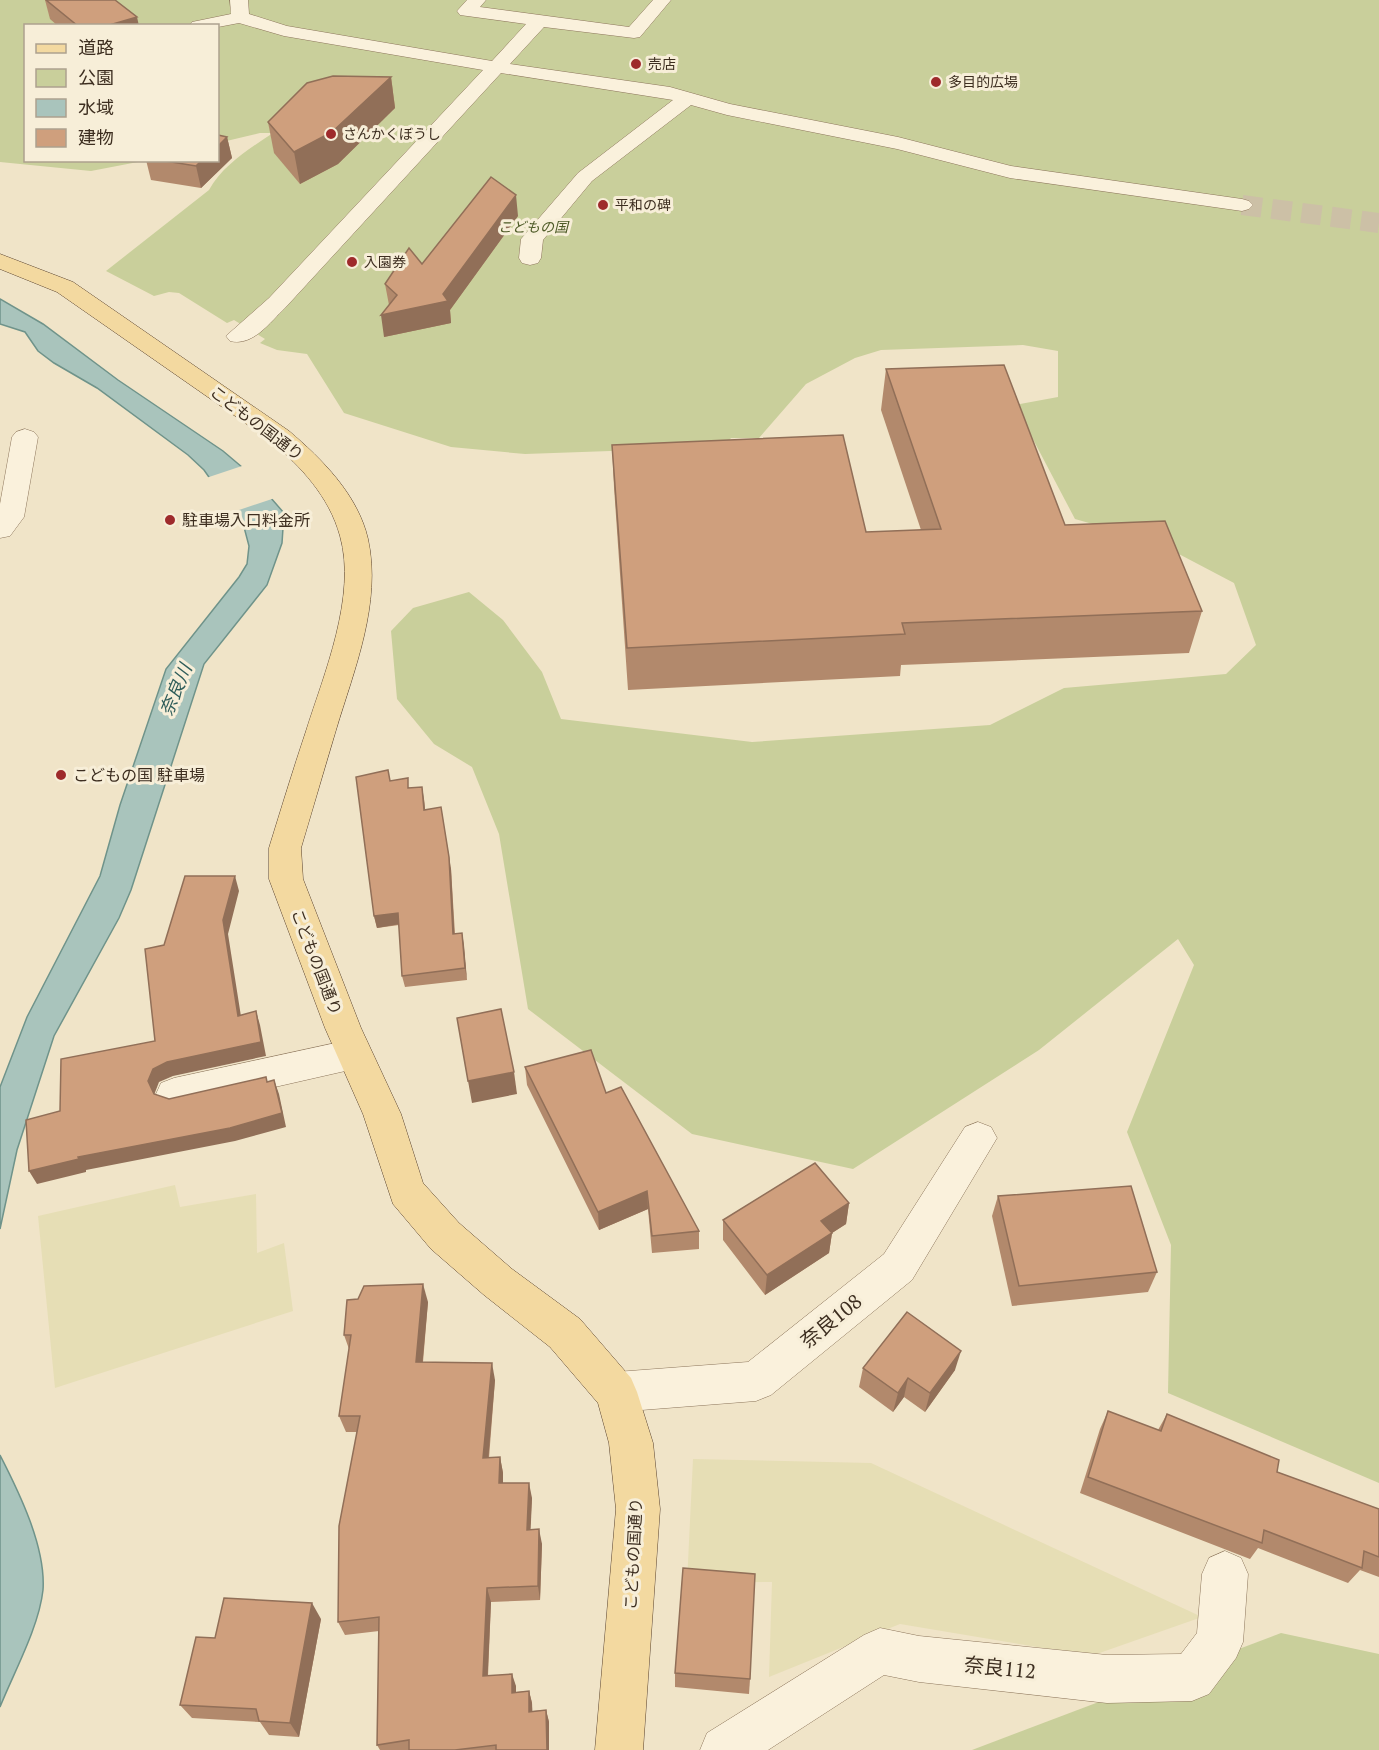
<svg xmlns="http://www.w3.org/2000/svg" width="1379" height="1750" font-family="'PT Serif','Noto Sans JP',serif">
<style>
.farmland{fill:#e6deb5}
.green{fill:#c9cf9b}
.water{fill:#a9c4bc;stroke:#6f938a;stroke-width:1.5}
.pier{fill:#f0e4c8}
.lines{fill:none;stroke-linecap:round;stroke-linejoin:round}
.minor-tunnel{stroke:#ccc0a6;stroke-width:20;stroke-dasharray:20 10;stroke-linecap:butt}
.minor-casing{stroke:#8d765c;stroke-width:1}
.major-casing{stroke:#5b4430;stroke-width:1}
.minor{fill:#faf1dc;fill-rule:evenodd}
.major{fill:#f3d9a0;fill-rule:evenodd}
.wall{fill:#b2896c}
.shaded-wall{fill:#916f58}
.building{fill:#cf9f7d;stroke:#916f58;stroke-width:1.5}
.poi-dot{fill:#9e2a2b;stroke:#f7eed8;stroke-width:2}
.labels{text-anchor:middle;stroke-width:6;stroke-linejoin:round;paint-order:stroke}
.far-poi-label{font-size:14px;fill:#3d2e20;stroke:#f7eed8;text-anchor:start}
.far-park-label{font-size:14px;font-style:italic;fill:#4d5a26;stroke:#f7eed8}
.street-label{font-size:16px;fill:#3d2e20;stroke:#f7eed8}
.poi-label{font-size:16px;fill:#3d2e20;stroke:#f7eed8;text-anchor:start}
.water-label{font-size:18px;font-style:italic;fill:#2f5d5a;stroke:#f7eed8}
.near-street-label{font-size:20px;fill:#3d2e20;stroke:#f7eed8}
</style>
<rect width="100%" height="100%" fill="#f0e4c8"/>
<g class="farmland">
<polygon points="175,1185 180,1207 256,1194 257,1253 284,1243 293,1311 55,1388 38,1216"/>
<polygon points="693,1459 871,1463 1202,1617 1091,1656 900,1624 769,1677 772,1582 687,1583"/>
</g>
<g class="green">
<path d="M0,0H1379V1483L1168,1393L1171,1245L1127,1132L1194,965L1178,939L1039,1050L853,1169L692,1134L528,1009L499,834L472,767L434,744L397,699L391,631L413,608L469,592L503,620L542,672L561,719L752,742L990,725L1064,688L1226,674L1256,645L1234,583L1156,542L1075,519L1015,405L1058,397V351L1023,345L881,350L855,358L806,384L759,438H731L724,447L525,454L451,447L344,413L307,354L277,350L260,343L265,339L234,320L227,323L179,293L169,292L154,296L106,271L209,190C223,165 249,149 273,133H260L218,143V26H26V160L143,161L91,171L0,162Z"/>
<polygon points="1281,1633 1379,1654 1379,1750 972,1750"/>
</g>
<g class="water">
<polygon points="0,299 43,324 118,380 223,451 249,473 284,513 282,543 267,585 204,664 131,890 119,918 54,1036 17,1150 0,1229 0,1087 27,1017 100,876 120,805 166,669 239,577 247,564 249,546 244,527 204,470 188,455 97,388 54,363 38,351 25,332 0,324"/>
<path d="M0,1455C19,1492 46,1547 43,1590C39,1627 14,1672 0,1707Z"/>
</g>
<polygon class="pier" points="245,465 275,498 230,513 206,478"/>
<g class="lines">
<polyline class="minor-tunnel" points="1242,205 1379,223"/>
<defs>
<g id="minor">
<path d="M230,0H248L249,14L287,26L492,61L526,24L460,15L457,11L467,0H486L480,7L629,27L653,0H671L640,37L634,38L544,27L510,64L670,87L730,104L898,137L1011,166L1242,199L1249,201L1253,205L1249,209L1242,211L1010,178L897,149L727,115L691,105L592,181L543,240L541,258L538,263L530,265L522,263L519,258L521,239L578,173L673,100L501,73L285,308C270,322 253,347 230,341L226,336L269,298L483,70L284,36L239,23L218,27L189,26L192,22L231,14Z"/>
<polygon points="25,429 34,432 38,437 24,517 10,536 0,538 0,504 12,437 16,432"/>
<polygon points="354,1039 367,1043 372,1054 367,1065 354,1069 174,1110 161,1105 156,1094 161,1083 174,1078"/>
<polygon points="978,1122 991,1127 997,1138 912,1280 771,1395 756,1401 616,1412 601,1406 595,1392 601,1378 616,1372 748,1362 884,1254 965,1127"/>
<polygon points="1225,1551 1241,1558 1248,1574 1243,1642 1236,1658 1209,1694 1192,1701 1107,1703 919,1682 884,1675 768,1750 700,1750 707,1733 864,1635 880,1628 919,1636 1107,1655 1181,1654 1197,1633 1202,1574 1209,1558"/>
</g>
<path id="major" d="M0,254L73,282L289,431C322,459 358,495 368,539C382,603 354,670 336,730C324,769 313,809 301,848L303,879L361,1028L401,1114L423,1183L459,1223L512,1269L580,1319L631,1378L637,1392L653,1443L660,1509L643,1750H595L616,1509L609,1443L598,1403L550,1347L484,1295L431,1249L393,1204L363,1114L325,1028L269,879V848C281,809 293,770 306,731C324,674 357,596 340,536C329,496 301,467 271,441L57,292L0,269Z"/>
</defs>
<use href="#minor" class="minor-casing"/>
<use href="#major" class="major-casing"/>
<use href="#minor" class="minor"/>
<use href="#major" class="major"/>
</g>
<g class="wall">
<polygon points="45,0 115,0 139,26 58,26 50,19"/>
<polygon points="391,77 395,108 338,164 300,184 274,153 268,122"/>
<polygon points="227,137 232,158 201,188 151,180 146,160 218,160"/>
<polygon points="518,216 450,310 451,323 384,337 389,305 385,284 422,264"/>
<polygon points="886,369 1065,525 1202,611 1189,653 901,665 900,676 628,690 614,487 612,445 866,532 921,530 881,410"/>
<polygon points="390,781 410,788 424,799 425,810 451,869 455,934 462,933 467,980 405,987 402,976 399,925 377,928 374,916"/>
<polygon points="525,1067 606,1093 699,1231 699,1249 652,1253 648,1209 599,1230 527,1085"/>
<polygon points="998,1196 1157,1272 1148,1292 1012,1306 992,1216"/>
<polygon points="849,1203 846,1224 832,1233 829,1253 765,1295 723,1240 723,1220"/>
<polygon points="428,1302 423,1362 495,1380 489,1458 500,1457 503,1473 503,1483 532,1498 530,1529 542,1544 540,1600 491,1602 488,1676 516,1686 516,1692 529,1691 532,1703 532,1711 546,1710 549,1722 549,1750 380,1750 377,1745 379,1631 345,1635 338,1622 357,1432 346,1432 339,1416 349,1349 344,1335"/>
<polygon points="863,1368 955,1370 925,1412 904,1397 893,1412 859,1387"/>
<polygon points="1108,1411 1158,1430 1167,1414 1277,1472 1379,1509 1379,1577 1360,1570 1348,1583 1258,1548 1250,1559 1080,1493 1100,1429"/>
<polygon points="321,1619 299,1737 269,1735 260,1722 192,1718 180,1705 215,1638"/>
<polygon points="675,1673 750,1679 749,1694 675,1687"/>
</g>
<g class="shaded-wall">
<polygon points="137,17 139,26 106,26"/>
<polygon points="391,77 395,108 338,164 300,184 294,152"/>
<polygon points="227,137 232,158 201,188 196,166 202,160 218,160 218,146"/>
<polygon points="516,195 518,216 450,310 451,323 384,337 381,315 443,294"/>
<polygon points="422,787 424,799 426,822 424,810"/>
<polygon points="441,807 451,869 455,946 453,934"/>
<polygon points="235,876 239,891 228,934 243,1029 238,1016 223,920"/>
<polygon points="398,913 400,924 377,928 374,916"/>
<polygon points="462,933 464,945 467,980 465,968"/>
<polygon points="256,1011 260,1025 266,1056 173,1076 159,1082 154,1095 148,1081 153,1069"/>
<polygon points="514,1072 517,1094 472,1103 468,1081"/>
<polygon points="274,1080 279,1094 286,1127 235,1141 86,1170 86,1172 37,1184 29,1171 78,1157"/>
<polygon points="647,1191 648,1209 599,1230 598,1212"/>
<polygon points="849,1203 846,1224 832,1233 829,1253 765,1295 767,1275 821,1221"/>
<polygon points="423,1284 428,1302 421,1379 416,1362"/>
<polygon points="961,1351 955,1370 925,1412 930,1393"/>
<polygon points="492,1363 495,1380 487,1473 483,1458"/>
<polygon points="908,1378 904,1397 893,1412 898,1393"/>
<polygon points="500,1457 503,1473 503,1499 499,1483"/>
<polygon points="529,1483 532,1498 530,1544 527,1530"/>
<polygon points="539,1529 542,1544 540,1600 538,1586"/>
<polygon points="487,1588 491,1602 487,1689 483,1676"/>
<polygon points="312,1603 321,1619 299,1737 290,1723"/>
<polygon points="512,1674 516,1686 516,1705 512,1693"/>
<polygon points="529,1691 532,1703 533,1724 529,1712"/>
<polygon points="546,1710 549,1722 549,1750 547,1750"/>
</g>
<g class="building">
<polygon points="46,0 115,0 137,17 106,26 78,26"/>
<polygon points="333,76 391,77 332,132 294,152 268,122 307,83"/>
<polygon points="218,135 227,137 218,146"/>
<polygon points="159,160 202,160 196,166"/>
<polygon points="491,177 516,195 443,294 448,301 381,315 397,295 385,284 409,248 422,264"/>
<polygon points="1004,365 1065,525 1165,521 1202,611 902,623 905,634 627,648 612,445 843,435 866,532 941,529 886,369"/>
<polygon points="388,770 390,781 408,778 408,788 422,787 424,810 441,807 449,857 453,934 462,933 465,968 402,976 398,913 374,916 356,777"/>
<polygon points="185,876 235,876 223,920 238,1016 256,1011 261,1042 167,1062 153,1069 148,1081 154,1094 169,1099 266,1077 267,1082 274,1080 282,1113 230,1128 78,1157 79,1159 29,1171 26,1120 60,1111 61,1059 155,1041 145,949 164,945"/>
<polygon points="501,1009 514,1072 468,1081 457,1018"/>
<polygon points="591,1050 606,1093 621,1087 699,1231 652,1236 647,1191 598,1212 525,1067"/>
<polygon points="815,1163 849,1203 821,1221 832,1233 767,1275 723,1220"/>
<polygon points="1131,1186 1157,1272 1019,1286 998,1196"/>
<polygon points="423,1284 416,1362 492,1363 483,1458 500,1457 499,1483 529,1483 527,1530 539,1529 538,1586 487,1588 483,1676 512,1674 512,1693 529,1691 529,1712 546,1710 547,1750 496,1750 496,1745 455,1750 409,1750 409,1740 377,1745 379,1617 338,1622 339,1526 360,1416 339,1416 351,1335 344,1335 347,1300 358,1299 364,1286"/>
<polygon points="907,1312 961,1351 930,1393 908,1378 898,1393 863,1368"/>
<polygon points="1108,1411 1161,1431 1167,1414 1279,1460 1277,1472 1379,1509 1379,1557 1364,1551 1362,1568 1264,1530 1262,1543 1088,1477"/>
<polygon points="683,1568 755,1574 750,1679 675,1673"/>
<polygon points="224,1598 312,1603 290,1723 259,1721 256,1709 180,1705 196,1637 215,1638"/>
</g>
<g class="poi-dot">
<circle cx="636" cy="64" r="6"/>
<circle cx="936" cy="82" r="6"/>
<circle cx="331" cy="134" r="6"/>
<circle cx="603" cy="205" r="6"/>
<circle cx="352" cy="262" r="6"/>
<circle cx="170" cy="520" r="6"/>
<circle cx="61" cy="775" r="6"/>
</g>
<g class="labels">
<g class="far-poi-label">
<text x="648" y="69">売店</text>
<text x="948" y="87">多目的広場</text>
<text x="343" y="139">さんかくぼうし</text>
<text x="615" y="210">平和の碑</text>
<text x="364" y="267">入園券</text>
</g>
<g class="far-park-label">
<text x="533" y="232">こどもの国</text>
</g>
<g class="street-label">
<text transform="translate(257 423) rotate(37)" y="6">こどもの国通り</text>
<text transform="translate(317 962) rotate(69)" y="6">こどもの国通り</text>
<text transform="translate(633 1554) rotate(-87)" y="6">こどもの国通り</text>
</g>
<g class="poi-label">
<text x="182" y="526">駐車場入口料金所</text>
<text x="73" y="781">こどもの国 駐車場</text>
</g>
<g class="water-label">
<text transform="translate(176 690) rotate(-67)" y="6">奈良川</text>
</g>
<g class="near-street-label">
<text transform="translate(831 1321) rotate(-39)" y="7">奈良108</text>
<text transform="translate(1000 1668) rotate(6)" y="7">奈良112</text>
</g>
</g>
<rect x="24" y="24" width="195" height="138" fill="#f7eed8" stroke="#ada18e" stroke-width="1.5"/>
<rect x="36" y="44" width="30" height="9" fill="#f3d9a0" stroke="#ada18e" stroke-width="1.5"/>
<text x="78" y="54" font-size="18" fill="#3d2e20">道路</text>
<rect x="36" y="69" width="30" height="18" fill="#c9cf9b" stroke="#ada18e" stroke-width="1.5"/>
<text x="78" y="84" font-size="18" fill="#3d2e20">公園</text>
<rect x="36" y="99" width="30" height="18" fill="#a9c4bc" stroke="#ada18e" stroke-width="1.5"/>
<text x="78" y="114" font-size="18" fill="#3d2e20">水域</text>
<rect x="36" y="129" width="30" height="18" fill="#cf9f7d" stroke="#ada18e" stroke-width="1.5"/>
<text x="78" y="144" font-size="18" fill="#3d2e20">建物</text>
</svg>
